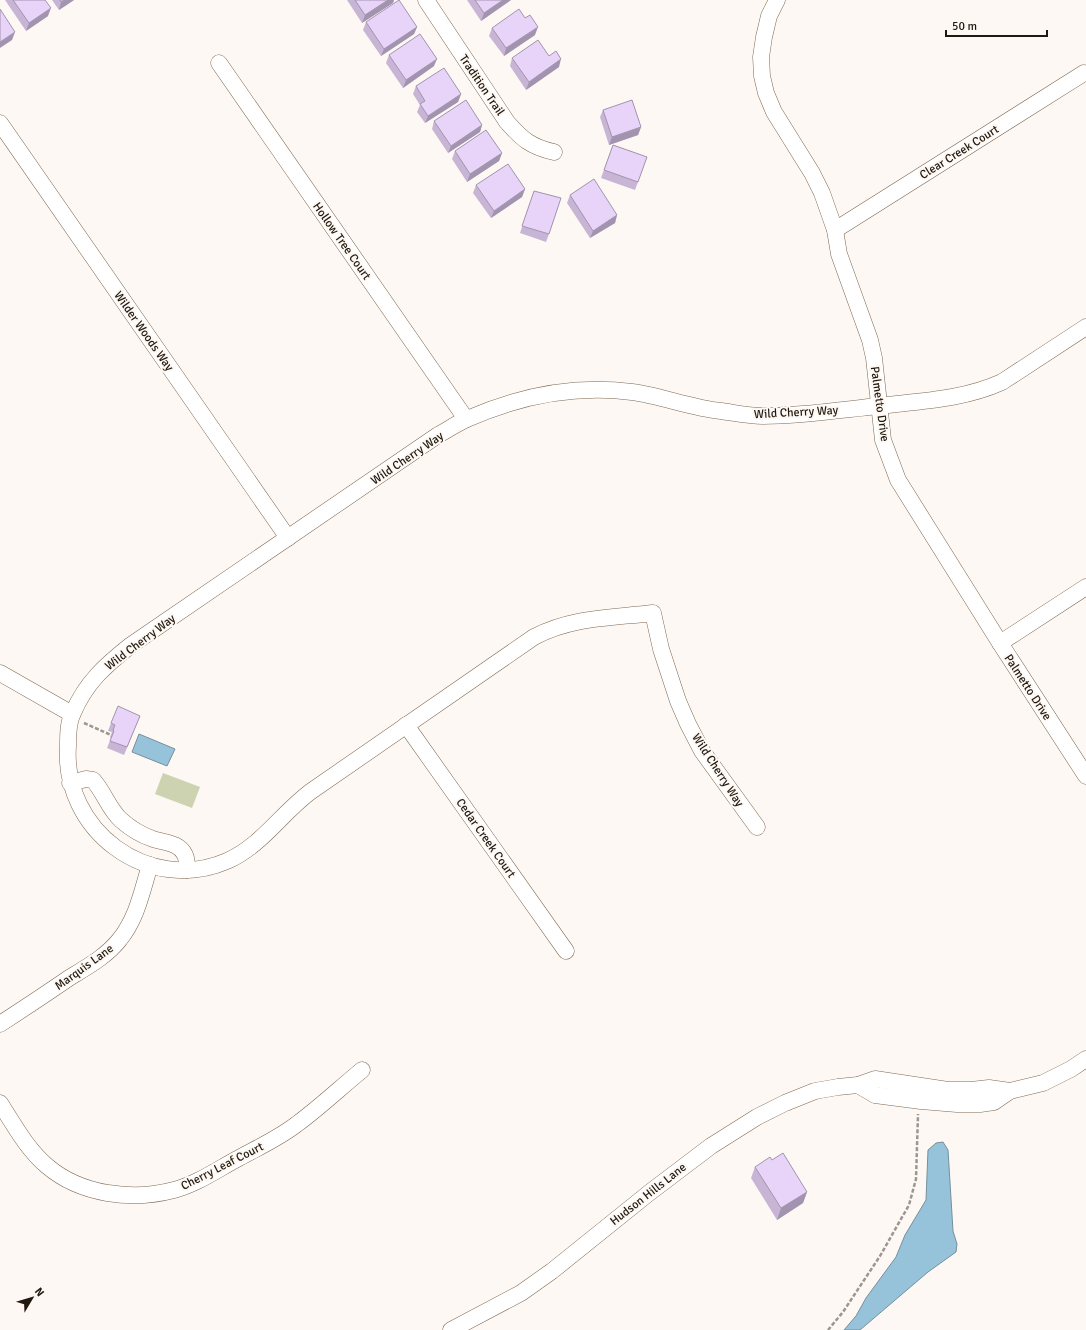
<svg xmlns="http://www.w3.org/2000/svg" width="1086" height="1330" font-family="Signika,sans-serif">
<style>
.green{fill:#cdd3b1}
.water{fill:#97c3da;stroke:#74909d}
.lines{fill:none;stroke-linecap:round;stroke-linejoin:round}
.minor-casing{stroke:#7f6954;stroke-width:17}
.path{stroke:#9d968f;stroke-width:2.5;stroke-dasharray:4 2;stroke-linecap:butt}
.minor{stroke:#fff;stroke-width:16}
.wall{fill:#c8b5d6}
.shaded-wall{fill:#a294ae}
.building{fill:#e8d3f9;stroke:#a294ae}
.labels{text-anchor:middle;stroke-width:4;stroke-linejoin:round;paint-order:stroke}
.street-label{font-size:12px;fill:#21180f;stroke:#fdf8f3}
</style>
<rect width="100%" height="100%" fill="#fdf8f3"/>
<polygon class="green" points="163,773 200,787 192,808 155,794"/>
<g class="water">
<polygon points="139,734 175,749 167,766 132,752"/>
<polygon points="943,1142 948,1150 953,1231 957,1244 956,1252 928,1272 860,1330 844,1330 856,1316 866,1298 896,1257 905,1235 926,1200 928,1150 936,1143"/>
</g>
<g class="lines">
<defs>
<g id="minor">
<path d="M426,0L507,122C522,139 531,147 554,152"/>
<polyline points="777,0 769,16 764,37 761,57 762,76 766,93 774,112 812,173 822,193 835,230 839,254 870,340 874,358 883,440 898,480 1000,643 1086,776"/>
<polyline points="219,63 466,419"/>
<polyline points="0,123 288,538"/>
<polyline points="835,230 1084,73"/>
<polyline points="1000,643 1086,587"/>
<polyline points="0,673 72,714"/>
<polyline points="406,725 566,951"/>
<path d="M70,783L86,779L93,780C104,792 109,809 121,820C130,828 141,835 153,839C164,843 179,842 185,855C187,859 187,865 187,870"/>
<path d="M757,827L702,751L688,724L678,701L661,649L653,613C611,618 572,617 534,637L310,792C281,814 261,846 227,861C148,895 62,830 68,746C68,735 68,722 73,713C86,682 106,665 131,645L438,435C448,430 457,423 467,419C519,396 576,385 632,392C662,396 691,408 721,411C735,413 749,416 763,416C801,416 840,410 878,406C920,401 962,400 1002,382L1086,327"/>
<path d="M0,1024C23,1009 46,994 69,978C87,967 107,956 120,939C137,918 142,891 150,865"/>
<polyline points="858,1085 875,1095 921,1101 957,1104 980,1104 994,1102 1010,1091 1043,1083 1071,1069 1086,1059"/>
<path d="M0,1103C14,1125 27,1149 47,1166C81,1195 132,1201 174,1190C197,1184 218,1169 239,1158C259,1147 279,1138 297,1124C319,1108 340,1088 362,1070"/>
<polyline points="451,1330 521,1293 552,1271 649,1193 711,1146 757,1117 785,1103 815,1091 838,1087 858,1085 875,1079 948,1090 971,1090 989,1088 1010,1091"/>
</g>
</defs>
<use href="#minor" class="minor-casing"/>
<g class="path">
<polyline points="84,723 111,735"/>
<polyline points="828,1330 843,1312 880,1256 909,1205 916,1179 918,1114"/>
</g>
<use href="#minor" class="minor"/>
</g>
<g class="wall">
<polygon points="5,0 45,0 48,16 26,31"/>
<polygon points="52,0 74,0 59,10"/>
<polygon points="347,0 394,0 393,3 362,23"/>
<polygon points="467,0 511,0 481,21"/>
<polygon points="366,22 417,27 414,34 381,56 363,30"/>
<polygon points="492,28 535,35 504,56 489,36"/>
<polygon points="389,55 434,66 403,88 386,63"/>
<polygon points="549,56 559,67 526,90 510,66 512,58"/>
<polygon points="416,86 461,94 458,102 425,123 417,112 420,105 413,94"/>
<polygon points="603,110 641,127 638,135 609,145 600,117"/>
<polygon points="434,121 482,125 480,132 448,153 432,129"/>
<polygon points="613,145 647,157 635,190 601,178"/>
<polygon points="455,151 502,153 499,161 467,182 452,159"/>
<polygon points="476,185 525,189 522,197 491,218 473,193"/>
<polygon points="534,191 549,234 546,242 520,233"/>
<polygon points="570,195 617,215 615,223 590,238 567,203"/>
<polygon points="140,716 124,755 107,748 111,738 110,737 112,732 108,731 111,723"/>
<polygon points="772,1160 807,1192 803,1203 777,1220 751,1178 755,1167"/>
</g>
<g class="shaded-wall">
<polygon points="65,0 74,0 59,10 61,2"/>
<polygon points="388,0 394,0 393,3 362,23 365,15"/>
<polygon points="503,0 511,0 481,21 484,13"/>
<polygon points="51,8 48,16 26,31 29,23"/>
<polygon points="417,27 414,34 381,56 384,49"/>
<polygon points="538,27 535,35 504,56 506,48"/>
<polygon points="15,32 12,40 0,48 0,42"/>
<polygon points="437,59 434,66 403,88 406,80"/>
<polygon points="561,59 559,67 526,90 529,82"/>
<polygon points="461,94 458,102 425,123 428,116"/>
<polygon points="482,125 480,132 448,153 451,146"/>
<polygon points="641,127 638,135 609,145 612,137"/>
<polygon points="502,153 499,161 467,182 470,174"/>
<polygon points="525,189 522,197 491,218 494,211"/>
<polygon points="617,215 615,223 590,238 593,231"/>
<polygon points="807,1192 803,1203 777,1220 781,1208"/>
</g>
<g class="building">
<polygon points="13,0 45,0 51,8 29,23"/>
<polygon points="60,0 65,0 61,2"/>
<polygon points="355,0 388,0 365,15"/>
<polygon points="399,0 417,27 384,49 366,22"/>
<polygon points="475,0 503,0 484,13"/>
<polygon points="0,9 15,32 0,42"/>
<polygon points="519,9 525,18 530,15 538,27 506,48 492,28"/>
<polygon points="420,34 437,59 406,80 389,55"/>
<polygon points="538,40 549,56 556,51 561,59 529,82 512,58"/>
<polygon points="444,68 461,94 428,116 420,104 425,101 416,86"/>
<polygon points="466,100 482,125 451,146 434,121"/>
<polygon points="632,100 641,127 612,137 603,110"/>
<polygon points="486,130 502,153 470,174 455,151"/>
<polygon points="613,145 647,157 638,182 604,170"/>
<polygon points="508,164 525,189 494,211 476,185"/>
<polygon points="594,179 617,215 593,231 570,195"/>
<polygon points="534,191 561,198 549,234 522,226"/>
<polygon points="118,706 140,716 127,747 110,741 114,731 113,730 115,725 111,723"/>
<polygon points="783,1153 807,1192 781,1208 755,1167 770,1157 772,1160"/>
</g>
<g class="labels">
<g class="street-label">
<text transform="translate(482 85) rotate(56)" y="4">Tradition Trail</text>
<text transform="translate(959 152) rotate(-32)" y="4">Clear Creek Court</text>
<text transform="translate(342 241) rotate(55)" y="4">Hollow Tree Court</text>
<text transform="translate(144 331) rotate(55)" y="4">Wilder Woods Way</text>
<text transform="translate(880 404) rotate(82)" y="4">Palmetto Drive</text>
<text transform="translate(796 412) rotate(-3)" y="4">Wild Cherry Way</text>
<text transform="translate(407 458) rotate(-34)" y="4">Wild Cherry Way</text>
<text transform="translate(140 642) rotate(-37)" y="4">Wild Cherry Way</text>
<text transform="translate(1028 687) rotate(57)" y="4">Palmetto Drive</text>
<text transform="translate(718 770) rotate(57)" y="4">Wild Cherry Way</text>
<text transform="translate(486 838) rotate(55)" y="4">Cedar Creek Court</text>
<text transform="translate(84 967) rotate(-36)" y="4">Marquis Lane</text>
<text transform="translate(222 1166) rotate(-27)" y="4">Cherry Leaf Court</text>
<text transform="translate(648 1194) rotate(-38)" y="4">Hudson Hills Lane</text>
</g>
</g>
<g transform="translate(32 1298) rotate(52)" stroke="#fdf8f3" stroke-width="3" paint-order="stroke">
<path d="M0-3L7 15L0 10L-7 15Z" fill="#21180f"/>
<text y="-6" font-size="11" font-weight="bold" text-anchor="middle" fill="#21180f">N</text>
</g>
<path d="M946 30v6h101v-6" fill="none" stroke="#21180f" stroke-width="2"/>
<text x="952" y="30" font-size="12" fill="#21180f" stroke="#fdf8f3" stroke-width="3" paint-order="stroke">50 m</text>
</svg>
